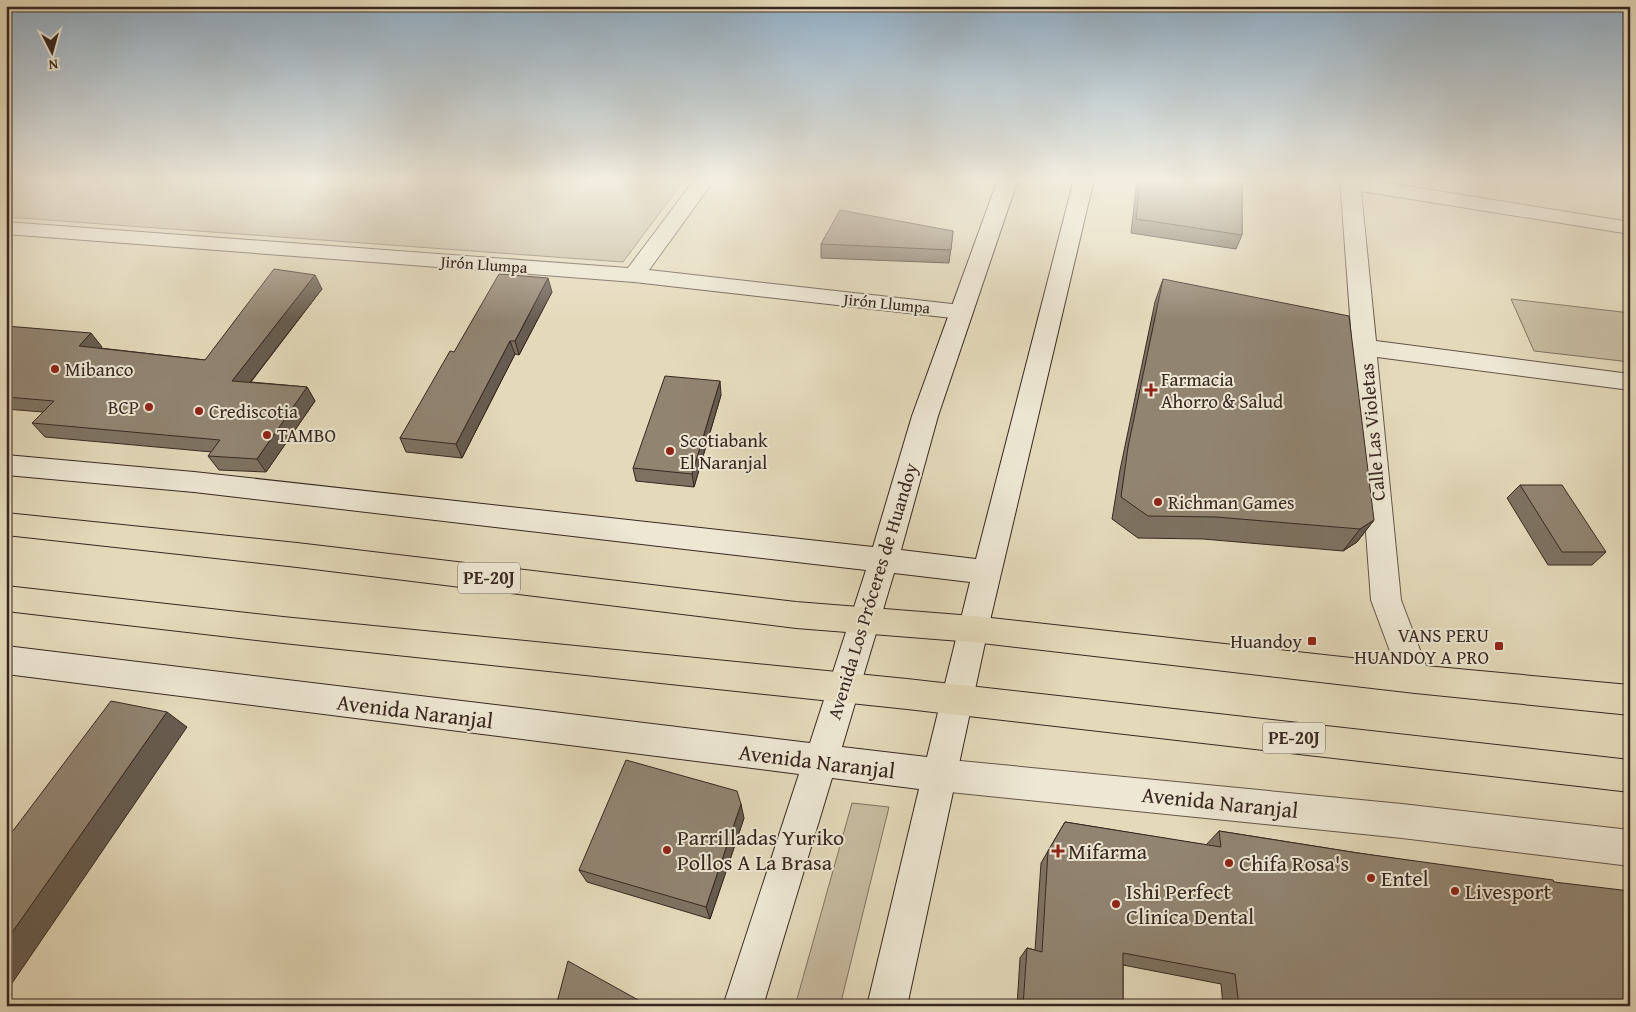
<svg xmlns="http://www.w3.org/2000/svg" width="1636" height="1012" font-family="'Gentium Book Plus',serif">
<style>
.green{fill:#c7bca1;stroke:#807261}
.lines{fill:none;stroke-linecap:round;stroke-linejoin:round}
.minor-casing{stroke:#635448;stroke-width:2}
.tertiary-casing{stroke:#635448;stroke-width:2}
.secondary-casing{stroke:#382721;stroke-width:2}
.trunk-casing{stroke:#382721;stroke-width:2}
.minor{fill:#ede7d3;fill-rule:evenodd}
.tertiary{fill:#ede7d3;fill-rule:evenodd}
.secondary{fill:#ede7d3;fill-rule:evenodd}
.trunk{fill:#e4dabb;fill-rule:evenodd}
.wall{fill:#7d7261;stroke:#382721}
.shaded-wall{fill:#665c4f;stroke:#382721}
.building{fill:#918471;stroke:#382721}
.poi-dot{fill:#8f2418;stroke:#ede7d3;stroke-width:2}
.labels{text-anchor:middle;stroke-width:4;stroke-linejoin:round;paint-order:stroke}
.far-street-label{font-size:16px;fill:#382721;stroke:#ede7d3}
.shield{fill:#ede7d3;stroke:#6e6156;stroke-width:1}
.shield-label{font-size:18px;font-weight:bold;fill:#382721}
.poi-label{font-size:19px;fill:#382721;stroke:#ede7d3;text-anchor:start}
.street-label{font-size:19px;fill:#382721;stroke:#ede7d3}
.near-street-label{font-size:22px;fill:#382721;stroke:#ede7d3}
.near-poi-label{font-size:22px;fill:#382721;stroke:#ede7d3;text-anchor:start}
</style>
<rect width="100%" height="100%" fill="#e4dabb"/>
<filter id="stains"><feTurbulence type="fractalNoise" baseFrequency=".004" numOctaves="4"/><feColorMatrix values="0 0 0 0 .2 0 0 0 0 .09 0 0 0 0 .02 0 0 0 .5 -.17"/></filter>
<radialGradient id="worn" r=".72"><stop offset=".6" stop-color="#630" stop-opacity="0"/><stop offset="1" stop-color="#630" stop-opacity=".3"/></radialGradient>
<g class="green">
<polygon points="21,179 685,179 623,262 6,217 6,191"/>
<polygon points="1511,299 1630,313 1630,362 1534,351"/>
<polygon points="852,803 889,807 840,1006 795,1006"/>
</g>
<g class="lines">
<defs>
<g id="minor">
<polygon points="695,179 715,179 649,270 961,305 969,307 972,312 969,317 961,319 634,282 6,234 6,222 628,268"/>
<polygon points="1340,179 1363,179 1630,222 1630,234 1361,191 1376,341 1630,374 1630,390 1377,357 1401,600 1431,679 1426,689 1415,693 1404,689 1371,600"/>
</g>
<polygon id="tertiary" points="940,759 1402,804 1630,830 1630,866 1402,838 940,791 928,787 923,775 928,763"/>
<path id="secondary" d="M998,179H1018L938,416L901,550L976,559L1074,179H1094L988,629L907,1006H867L919,789L832,778L763,1006H723L799,774L6,674V646L810,743L866,570L194,492L6,475V455L194,472L873,547L912,416ZM894,573L970,582L927,757L842,747Z"/>
<g id="trunk">
<polygon points="6,513 297,543 796,602 973,616 1415,665 1630,685 1630,715 1415,693 973,642 796,628 297,567 6,535"/>
<polygon points="6,586 283,617 907,679 1630,760 1630,792 907,709 283,643 6,611"/>
</g>
</defs>
<use href="#minor" class="minor-casing"/>
<use href="#tertiary" class="tertiary-casing"/>
<use href="#secondary" class="secondary-casing"/>
<use href="#trunk" class="trunk-casing"/>
<use href="#minor" class="minor"/>
<use href="#tertiary" class="tertiary"/>
<use href="#secondary" class="secondary"/>
<use href="#trunk" class="trunk"/>
</g>
<g class="wall">
<polygon points="1137,179 1242,179 1242,235 1236,249 1131,233"/>
<polygon points="953,231 949,263 821,258 821,244"/>
<polygon points="1163,279 1374,520 1357,542 1343,551 1203,539 1138,538 1112,519 1120,470 1155,302"/>
<polygon points="322,289 251,382 307,387 315,401 266,472 219,470 208,456 212,452 45,437 32,423 43,412 6,409 6,326 102,347 100,348 205,360"/>
<polygon points="552,292 519,355 515,354 462,458 406,452 400,438 454,352"/>
<polygon points="721,395 694,487 636,481 633,468"/>
<polygon points="1520,485 1606,552 1592,565 1548,565 1507,498"/>
<polygon points="744,818 710,919 587,882 579,870"/>
<polygon points="1065,822 1206,845 1219,831 1358,853 1554,882 1630,1006 1223,1006 1221,984 1123,965 1123,1006 1017,1006 1020,958 1027,948 1035,950 1041,863"/>
</g>
<g class="shaded-wall">
<polygon points="315,275 322,289 241,394 232,381"/>
<polygon points="548,278 552,292 519,355 515,341"/>
<polygon points="91,333 102,347 90,360 79,346"/>
<polygon points="510,341 515,354 462,458 456,444"/>
<polygon points="720,381 721,395 694,487 692,474"/>
<polygon points="307,387 315,401 266,472 257,459"/>
<polygon points="1374,520 1357,542 1343,551 1360,529"/>
<polygon points="167,712 187,727 6,992 6,941"/>
<polygon points="741,804 744,818 710,919 706,907"/>
</g>
<g class="building">
<polygon points="1140,179 1242,179 1242,235 1136,219"/>
<polygon points="840,210 953,231 951,250 821,244"/>
<polygon points="274,269 315,275 232,381 307,387 257,459 208,456 220,440 32,423 54,401 6,397 6,326 91,333 79,346 205,360"/>
<polygon points="499,274 548,278 515,341 510,341 456,444 400,438 450,351 454,352"/>
<polygon points="1163,279 1349,316 1374,520 1360,529 1216,517 1148,516 1121,497 1128,447"/>
<polygon points="665,376 720,381 692,474 633,468"/>
<polygon points="1520,485 1562,485 1606,552 1562,552"/>
<polygon points="111,701 167,712 6,941 6,840"/>
<polygon points="626,760 737,791 741,804 706,907 579,870"/>
<polygon points="1065,822 1221,847 1219,831 1358,853 1553,880 1554,882 1630,891 1630,1006 1239,1006 1235,974 1123,953 1123,1006 1023,1006 1027,948 1042,952 1048,851"/>
<polygon points="568,961 649,1006 556,1006"/>
</g>
<linearGradient id="sky" x2="0" y2="1"><stop stop-color="#8fabc1"/><stop offset="0.56" stop-color="#f3eee0"/><stop offset="1" stop-color="#f3eee0" stop-opacity="0"/></linearGradient>
<rect width="1636" height="321" fill="url(#sky)"/>
<g class="poi-dot">
<circle cx="55" cy="369" r="5"/>
<path d="M1148.5 382.5h5v5h5v5h-5v5h-5v-5h-5v-5h5z"/>
<circle cx="149" cy="407" r="5"/>
<circle cx="199" cy="411" r="5"/>
<circle cx="267" cy="435" r="5"/>
<circle cx="670" cy="451" r="5"/>
<circle cx="1158" cy="502" r="5"/>
<rect x="1307" y="636" width="10" height="10" rx="2.5"/>
<rect x="1494" y="641" width="10" height="10" rx="2.5"/>
<circle cx="667" cy="850" r="5"/>
<path d="M1055.5 843.5h5v5h5v5h-5v5h-5v-5h-5v-5h5z"/>
<circle cx="1229" cy="863" r="5"/>
<circle cx="1371" cy="878" r="5"/>
<circle cx="1455" cy="891" r="5"/>
<circle cx="1116" cy="904" r="5"/>
</g>
<g class="labels">
<g class="far-street-label">
<text transform="translate(484 264) rotate(4)" y="6">Jirón Llumpa</text>
<text transform="translate(887 303) rotate(6)" y="6">Jirón Llumpa</text>
</g>
<g class="shield">
<rect x="458" y="562.5" width="62" height="31" rx="4"/>
<rect x="1263" y="722.5" width="62" height="31" rx="4"/>
</g>
<g class="shield-label">
<text x="489" y="584">PE-20J</text>
<text x="1294" y="744">PE-20J</text>
</g>
<g class="poi-label">
<text x="65" y="376">Mibanco</text>
<text x="1161" y="386">Farmacia<tspan x="1161" dy="22">Ahorro &amp; Salud</tspan></text>
<text x="139" y="414" text-anchor="end">BCP</text>
<text x="209" y="418">Crediscotia</text>
<text x="277" y="442">TAMBO</text>
<text x="680" y="447">Scotiabank<tspan x="680" dy="22">El Naranjal</tspan></text>
<text x="1168" y="509">Richman Games</text>
<text x="1489" y="642" text-anchor="end">VANS PERU<tspan x="1489" dy="22">HUANDOY A PRO</tspan></text>
<text x="1302" y="648" text-anchor="end">Huandoy</text>
</g>
<g class="street-label">
<text transform="translate(1372 432) rotate(-95)" y="7">Calle Las Violetas</text>
<text transform="translate(872 591) rotate(-73)" y="7">Avenida Los Próceres de Huandoy</text>
</g>
<g class="near-street-label">
<text transform="translate(415 711) rotate(7)" y="8">Avenida Naranjal</text>
<text transform="translate(817 761) rotate(7)" y="8">Avenida Naranjal</text>
<text transform="translate(1220 802) rotate(6)" y="8">Avenida Naranjal</text>
</g>
<g class="near-poi-label">
<text x="677" y="845">Parrilladas Yuriko<tspan x="677" dy="25">Pollos A La Brasa</tspan></text>
<text x="1068" y="859">Mifarma</text>
<text x="1239" y="871">Chifa Rosa's</text>
<text x="1381" y="886">Entel</text>
<text x="1126" y="899">Ishi Perfect<tspan x="1126" dy="25">Clinica Dental</tspan></text>
<text x="1465" y="899">Livesport</text>
</g>
</g>
<rect width="1636" height="1012" fill="none" stroke="#e4dabb" stroke-width="25"/>
<rect x="8" y="8" width="1621" height="997" fill="none" stroke="#382721" stroke-width="2.5"/>
<rect x="12" y="12" width="1611" height="987" fill="none" stroke="#382721"/>
<g transform="translate(52 52) rotate(174)" stroke="#ede7d3" stroke-width="4" paint-order="stroke">
<path d="M0-4L9 19L0 12L-9 19Z" fill="#382721"/>
<text y="-8" font-size="14" font-weight="bold" text-anchor="middle" fill="#382721">N</text>
</g>
<rect width="100%" height="100%" filter="url(#stains)"/>
<rect width="100%" height="100%" fill="url(#worn)"/>
</svg>
